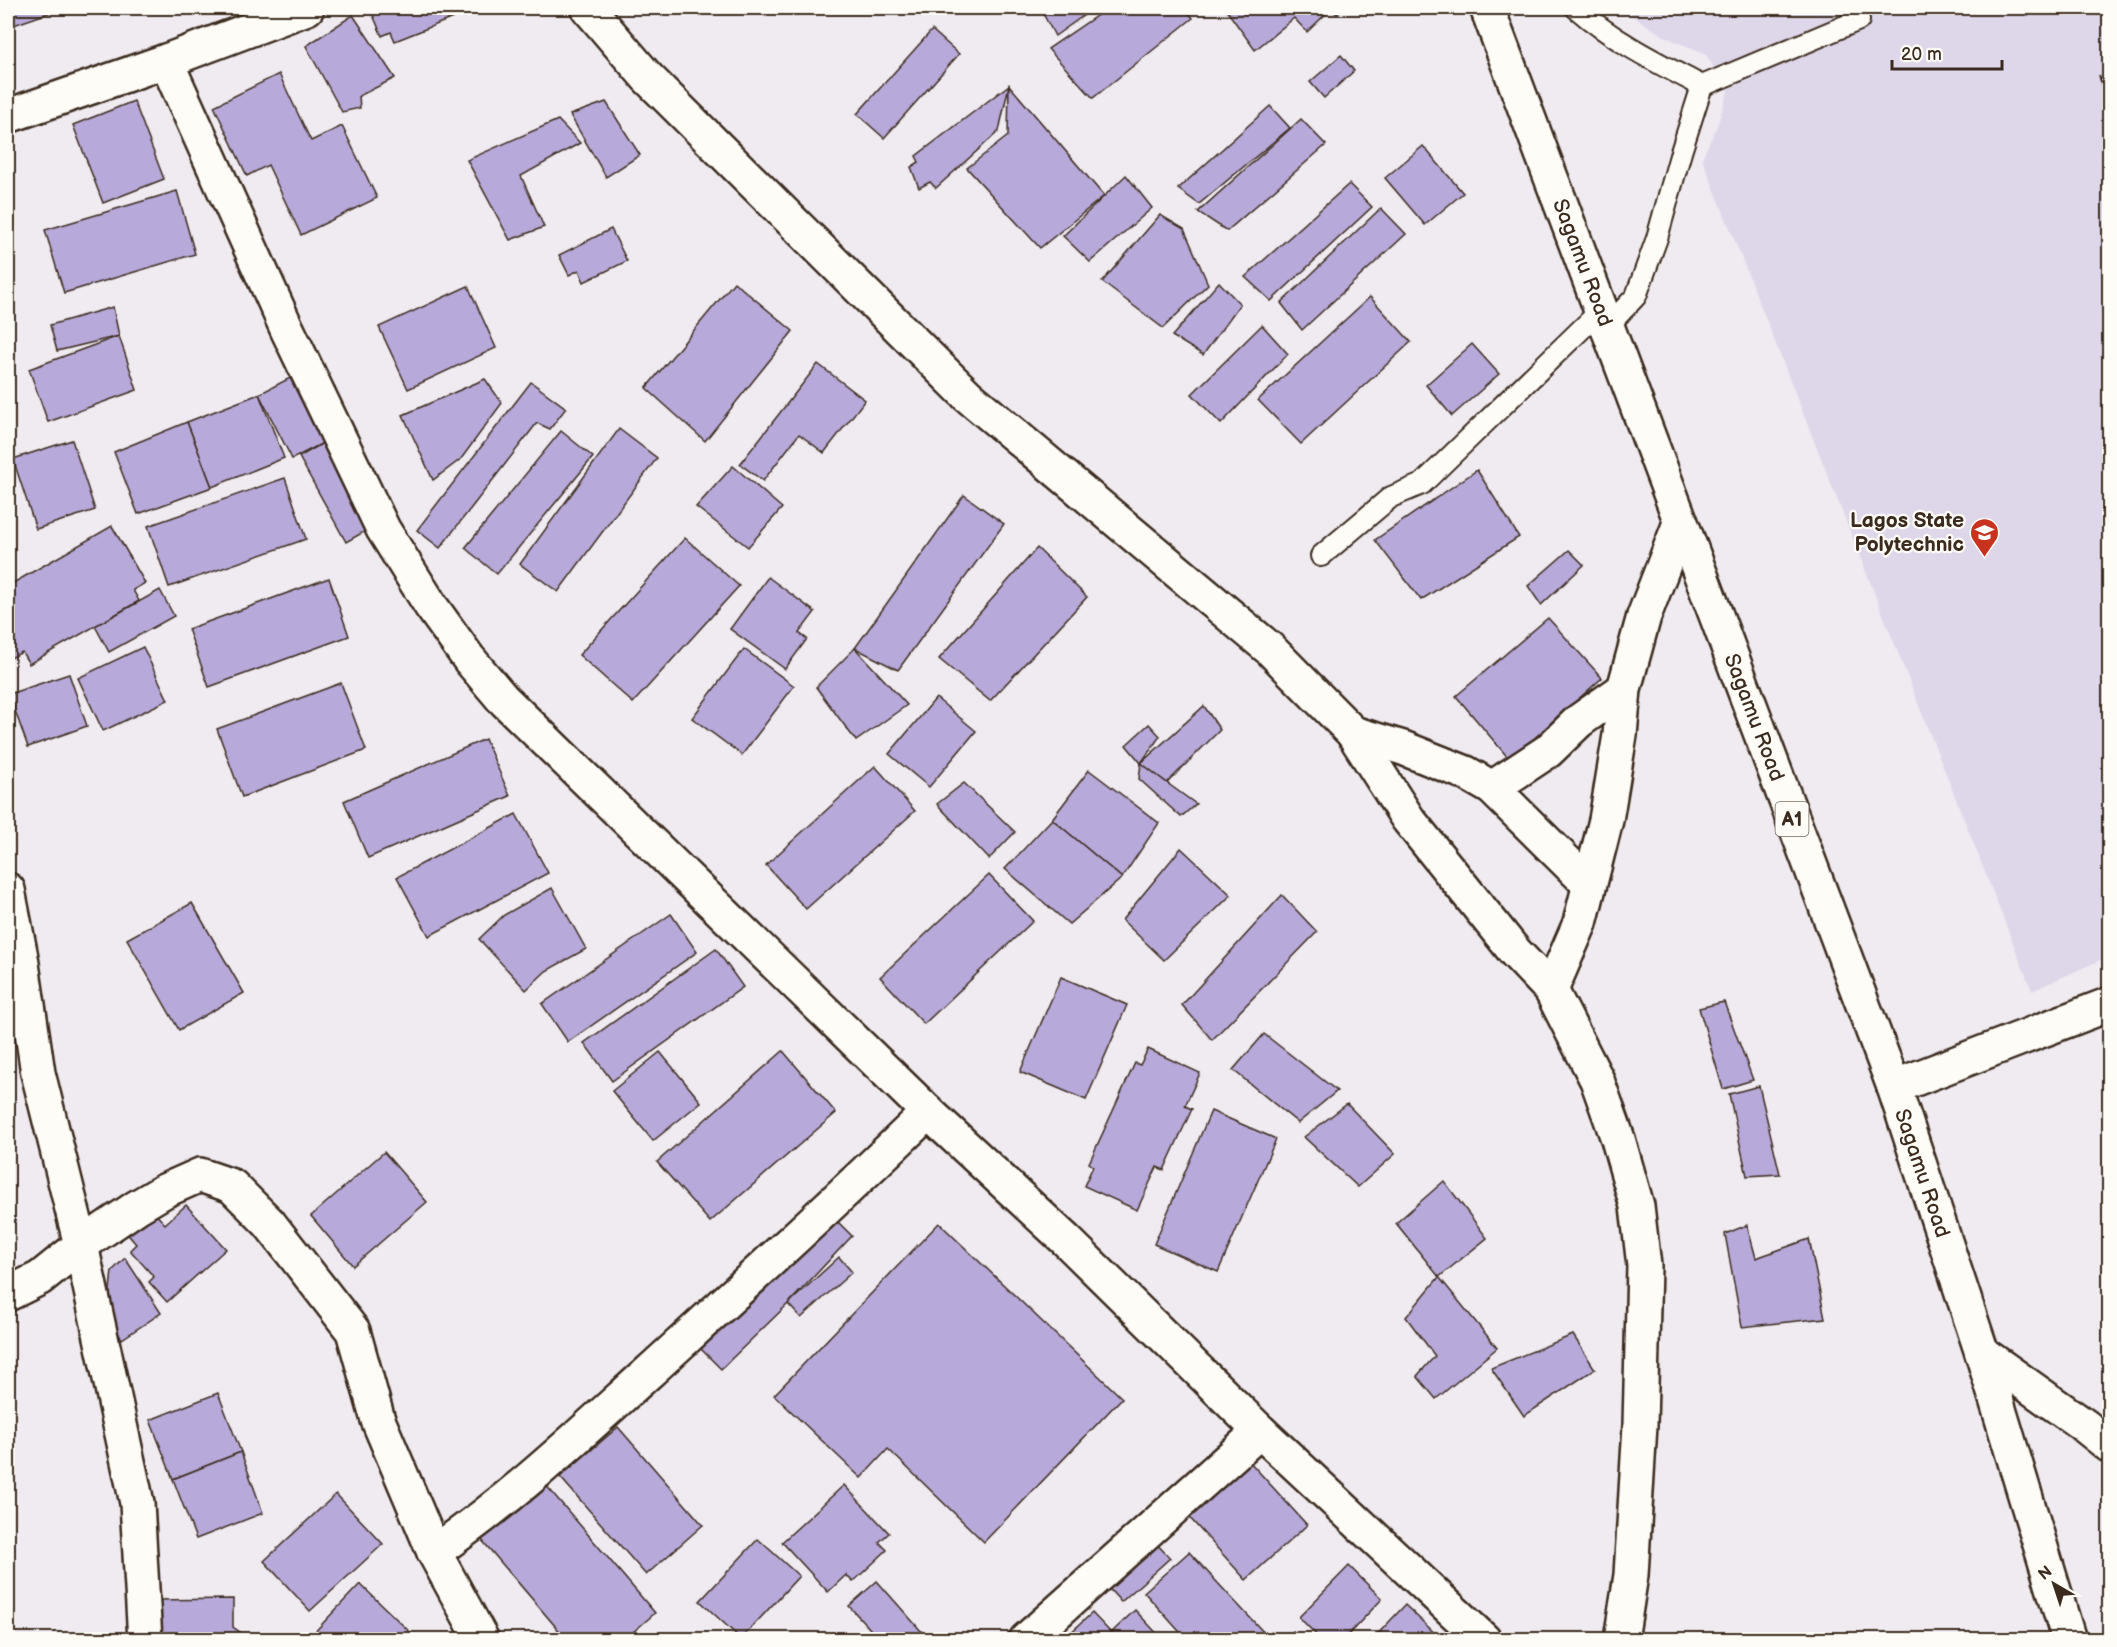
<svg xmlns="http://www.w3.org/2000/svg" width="2117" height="1647" font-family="'Balsamiq Sans',sans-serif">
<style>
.built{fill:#ded7ea}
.building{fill:#b7a9d9;stroke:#3b2a1e;stroke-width:1.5}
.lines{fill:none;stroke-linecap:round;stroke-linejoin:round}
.service-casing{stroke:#3b2a1e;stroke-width:24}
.minor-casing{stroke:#3b2a1e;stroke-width:38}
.trunk-casing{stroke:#3b2a1e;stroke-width:38}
.service{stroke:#fdfcf7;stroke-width:20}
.minor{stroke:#fdfcf7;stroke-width:33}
.trunk{stroke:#fdfcf7;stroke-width:33}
.labels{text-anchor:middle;stroke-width:4.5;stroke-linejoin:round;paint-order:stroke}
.shield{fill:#fdfcf7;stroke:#75695f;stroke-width:1.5}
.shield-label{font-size:20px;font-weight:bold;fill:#3b2a1e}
.street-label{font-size:21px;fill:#3b2a1e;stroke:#fdfcf7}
.poi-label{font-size:21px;font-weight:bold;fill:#3b2a1e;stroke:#fdfcf7;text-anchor:end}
</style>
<rect width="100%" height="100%" fill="#efebf1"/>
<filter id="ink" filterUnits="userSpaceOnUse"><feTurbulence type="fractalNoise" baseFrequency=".0167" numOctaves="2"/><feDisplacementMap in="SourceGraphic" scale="12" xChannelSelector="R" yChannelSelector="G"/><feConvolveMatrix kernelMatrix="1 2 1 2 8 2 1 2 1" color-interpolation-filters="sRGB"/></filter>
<g filter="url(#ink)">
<polygon class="built" points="1628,8 2109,8 2109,956 2032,991 1702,158 1717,126 1728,91 1706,55 1664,36 1632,16"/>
<g class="building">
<polygon points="8,8 63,8 8,27"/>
<polygon points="370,8 472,8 473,10 395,41 391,32 382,36"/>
<polygon points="1040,8 1094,8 1055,36"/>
<polygon points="1108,8 1185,8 1193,18 1093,98 1048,49"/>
<polygon points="1225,8 1345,8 1337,14 1331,9 1307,32 1294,18 1255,50"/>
<polygon points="353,15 395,78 359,96 360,108 342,112 306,46"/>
<polygon points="932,30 959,54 884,138 857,114"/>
<polygon points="1341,55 1354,71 1324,98 1310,82"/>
<polygon points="279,74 311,141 342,126 377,198 301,235 268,165 247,176 214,106"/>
<polygon points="2099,75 2110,96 2110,122"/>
<polygon points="1009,85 1104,196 1040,248 967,168 1008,136"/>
<polygon points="1009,85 999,131 936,188 930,182 919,188 911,167 919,162 916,156"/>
<polygon points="134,101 164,179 103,203 73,125"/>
<polygon points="606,102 640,155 606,177 570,115"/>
<polygon points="1270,106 1290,128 1199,204 1178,189"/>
<polygon points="1301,119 1326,145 1227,231 1198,212"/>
<polygon points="558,120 580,143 521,176 544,227 510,240 467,160"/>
<polygon points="1423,146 1463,193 1425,225 1385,178"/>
<polygon points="1126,175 1152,208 1090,262 1063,236"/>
<polygon points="1349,184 1372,207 1271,301 1245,277"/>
<polygon points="177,191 195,254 64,293 45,230"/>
<polygon points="1381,208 1406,234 1302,330 1281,303"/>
<polygon points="1160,215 1184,229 1208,284 1163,328 1102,282"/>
<polygon points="611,229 627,261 584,282 579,270 569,275 559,255"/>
<polygon points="734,282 793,331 705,441 646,388"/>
<polygon points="1219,282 1240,304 1203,355 1172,336"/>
<polygon points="468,286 496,348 408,389 379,327"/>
<polygon points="1370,297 1411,342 1301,444 1258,400"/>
<polygon points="113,307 119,336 57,351 50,325"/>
<polygon points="1262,325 1288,354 1221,424 1192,394"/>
<polygon points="119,336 137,390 48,422 29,369"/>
<polygon points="1472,344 1499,374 1452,416 1426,385"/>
<polygon points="818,364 865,400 824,453 799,434 763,481 740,464"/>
<polygon points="290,378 323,443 292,459 259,394"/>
<polygon points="485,379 502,403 461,459 433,480 403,415"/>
<polygon points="531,382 566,408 550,429 537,423 440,548 417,530"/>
<polygon points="259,394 284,458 212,487 187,422"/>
<polygon points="187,422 212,487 138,514 114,452"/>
<polygon points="619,429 657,458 558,592 520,564"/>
<polygon points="561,431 593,457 497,574 465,548"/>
<polygon points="72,440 95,510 36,529 13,459"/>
<polygon points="323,443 371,528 346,542 299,457"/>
<polygon points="733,466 782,508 748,547 696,507"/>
<polygon points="1477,470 1519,537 1421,600 1375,540"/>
<polygon points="285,478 306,539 169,587 148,526"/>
<polygon points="964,495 1004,524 898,670 855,648"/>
<polygon points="112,526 145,583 133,590 139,601 29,664 22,652 11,658 8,652 8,586"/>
<polygon points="685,538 739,586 633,703 579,655"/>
<polygon points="1037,548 1087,597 990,701 939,659"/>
<polygon points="1569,550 1584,565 1541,605 1528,586"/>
<polygon points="768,577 815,612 799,633 807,639 785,669 730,629"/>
<polygon points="329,578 349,636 209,687 188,629"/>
<polygon points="160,590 174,616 109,652 95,626"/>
<polygon points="1548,618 1602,678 1510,760 1456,696"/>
<polygon points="143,647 168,700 103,731 78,678"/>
<polygon points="855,648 907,705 856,741 816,687"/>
<polygon points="744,649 794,686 742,755 692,718"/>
<polygon points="69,674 87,726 28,747 9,694"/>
<polygon points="341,683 366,750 242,797 217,729"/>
<polygon points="936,698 976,731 929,787 889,754"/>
<polygon points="1204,706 1220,730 1167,783 1141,763"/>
<polygon points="1149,724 1160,736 1141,763 1126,745"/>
<polygon points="485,739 510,796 368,858 344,801"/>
<polygon points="1141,763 1167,783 1196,804 1181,817 1139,779"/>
<polygon points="875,766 915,811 806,909 766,865"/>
<polygon points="1089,770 1159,823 1122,878 1052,819"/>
<polygon points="964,783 1015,832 989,859 937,804"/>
<polygon points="516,814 548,873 429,936 397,877"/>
<polygon points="1052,819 1122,878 1069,924 1005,869"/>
<polygon points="1181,848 1231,895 1164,960 1122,920"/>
<polygon points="989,875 1033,921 924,1024 880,977"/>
<polygon points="552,888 586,949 546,971 526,990 479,939 504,915"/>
<polygon points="1282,895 1317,932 1212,1040 1182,1005"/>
<polygon points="192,903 244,993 179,1030 127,939"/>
<polygon points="671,914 697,952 568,1042 542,1004"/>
<polygon points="716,949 743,987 612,1081 584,1043"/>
<polygon points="1061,977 1127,1005 1086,1100 1020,1072"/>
<polygon points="1724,1002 1753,1080 1723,1089 1699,1008"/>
<polygon points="1264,1034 1337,1091 1298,1123 1233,1070"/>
<polygon points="1148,1049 1200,1073 1185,1106 1192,1109 1164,1170 1157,1167 1137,1210 1084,1186 1093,1166 1089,1163 1135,1063 1140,1065"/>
<polygon points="783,1051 836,1113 710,1222 657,1162"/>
<polygon points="660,1052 701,1102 653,1141 612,1091"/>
<polygon points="1759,1086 1780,1174 1747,1176 1729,1094"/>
<polygon points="1347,1104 1395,1154 1358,1187 1304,1137"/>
<polygon points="1211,1111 1276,1139 1218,1272 1154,1244"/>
<polygon points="384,1152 427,1202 353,1266 311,1216"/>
<polygon points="1444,1181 1487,1238 1439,1277 1396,1223"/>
<polygon points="186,1205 226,1249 167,1302 149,1282 154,1277 130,1250 136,1244 125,1231 150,1208 165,1224"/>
<polygon points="829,1213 852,1236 788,1304 721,1369 698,1346"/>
<polygon points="939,1223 1122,1398 984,1542 888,1449 861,1478 774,1395"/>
<polygon points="1747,1225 1756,1258 1809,1239 1825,1318 1742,1327 1725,1234"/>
<polygon points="839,1257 852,1272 801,1318 788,1304"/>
<polygon points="125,1258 161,1313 122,1339 107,1317 112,1271"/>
<polygon points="1439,1277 1497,1348 1436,1399 1417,1376 1435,1356 1406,1317"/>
<polygon points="1573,1335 1595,1369 1524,1416 1491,1368"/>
<polygon points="218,1393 241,1452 173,1479 150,1420"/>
<polygon points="618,1427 703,1525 646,1575 560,1477"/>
<polygon points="241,1452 263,1513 196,1539 173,1479"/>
<polygon points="1249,1461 1307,1525 1246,1580 1188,1516"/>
<polygon points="539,1477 655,1613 624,1640 567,1640 475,1532"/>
<polygon points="844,1485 889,1533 879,1542 887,1550 853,1582 846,1575 828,1592 782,1542"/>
<polygon points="336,1494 383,1544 310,1611 264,1561"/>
<polygon points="758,1539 799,1576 741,1639 700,1601"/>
<polygon points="1152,1539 1170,1558 1121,1602 1104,1583"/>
<polygon points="1189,1552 1267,1636 1263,1640 1187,1640 1144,1592"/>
<polygon points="1349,1566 1382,1599 1343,1640 1321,1640 1299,1617"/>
<polygon points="877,1581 929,1640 880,1640 849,1606"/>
<polygon points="360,1584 412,1634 407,1640 307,1640"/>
<polygon points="233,1599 233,1627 244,1635 244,1640 154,1640 154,1600"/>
<polygon points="1405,1605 1442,1640 1372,1640"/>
<polygon points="1135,1610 1163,1640 1042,1640 1054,1628 1067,1636 1092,1613 1111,1633"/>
<polygon points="1293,1631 1302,1640 1285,1640"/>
</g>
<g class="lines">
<defs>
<g id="service">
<path d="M1576,8C1615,42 1656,62 1702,86"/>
<polyline points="1607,327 1636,296 1657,238 1681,152 1702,86 1859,20"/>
<polyline points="1321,556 1391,497 1422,484 1601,310"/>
</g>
<g id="minor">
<polyline points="588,8 647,77 968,396 1270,649 1353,733 1408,819 1515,952 1551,990 1597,1080 1618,1139 1637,1206 1644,1266 1640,1425 1631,1575 1621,1640"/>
<polyline points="166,61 287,329 383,529 431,606 469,659 502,698 928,1112 1066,1240 1260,1431 1484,1640"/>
<polyline points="8,116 166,61 307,8"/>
<polyline points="1353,733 1403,748 1466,773 1492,788 1589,884"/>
<polyline points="1492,788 1548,751 1579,721 1624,689"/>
<polyline points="8,890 21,957 38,1073 81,1245 137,1503 145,1640"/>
<polyline points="1551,990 1580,923 1606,820 1620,735 1624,689 1644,616 1680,523"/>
<polyline points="1894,1087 2110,1004"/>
<polyline points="8,1294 40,1278 81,1245 137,1207 164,1191 200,1175 232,1186 269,1223 353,1331 378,1420 434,1552 482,1640"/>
<polyline points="1982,1353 2085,1426 2110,1446"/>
<path d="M434,1552C512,1499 580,1434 649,1372C743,1286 837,1201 928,1112"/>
<polyline points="1026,1640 1260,1431"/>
</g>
<g id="trunk">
<path id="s1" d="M1487,8L1894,1087L1982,1353L2069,1640"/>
</g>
</defs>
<use href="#service" class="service-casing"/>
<use href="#minor" class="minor-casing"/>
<use href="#trunk" class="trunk-casing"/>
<use href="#service" class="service"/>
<use href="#minor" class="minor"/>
<use href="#trunk" class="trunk"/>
</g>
</g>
<defs>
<symbol id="university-pin" viewBox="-11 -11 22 30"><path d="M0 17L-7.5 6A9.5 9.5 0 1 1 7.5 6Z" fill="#c8321e" stroke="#fdfcf7"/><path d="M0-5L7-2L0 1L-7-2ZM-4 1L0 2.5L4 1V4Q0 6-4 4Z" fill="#fff"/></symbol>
</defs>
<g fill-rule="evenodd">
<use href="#university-pin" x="1968" y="516" width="33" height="45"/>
</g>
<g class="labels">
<rect class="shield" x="1775.5" y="802" width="33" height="34" rx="4.5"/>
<g class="shield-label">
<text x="1792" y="826">A1</text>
</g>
<g class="street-label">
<text dy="7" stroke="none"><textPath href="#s1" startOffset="272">Sagamu Road</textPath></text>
<text dy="7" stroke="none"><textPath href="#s1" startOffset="758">Sagamu Road</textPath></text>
<text dy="7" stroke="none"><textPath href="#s1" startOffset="1244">Sagamu Road</textPath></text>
</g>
<g class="poi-label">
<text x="1964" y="527">Lagos State<tspan x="1964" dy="24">Polytechnic</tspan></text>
</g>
</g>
<rect width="2117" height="1647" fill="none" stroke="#fdfcf7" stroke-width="30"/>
<rect x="15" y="15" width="2087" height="1617" fill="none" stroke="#3b2a1e" stroke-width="2" filter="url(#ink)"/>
<g transform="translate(2054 1584) rotate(321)" stroke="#fdfcf7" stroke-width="4.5" paint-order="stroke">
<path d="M0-4.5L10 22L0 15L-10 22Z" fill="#3b2a1e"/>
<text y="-9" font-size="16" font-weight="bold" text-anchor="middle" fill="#3b2a1e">N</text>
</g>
<path d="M1892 60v9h110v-9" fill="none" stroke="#3b2a1e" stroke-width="3"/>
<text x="1901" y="60" font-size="18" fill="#3b2a1e" stroke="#fdfcf7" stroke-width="4.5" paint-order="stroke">20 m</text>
</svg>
